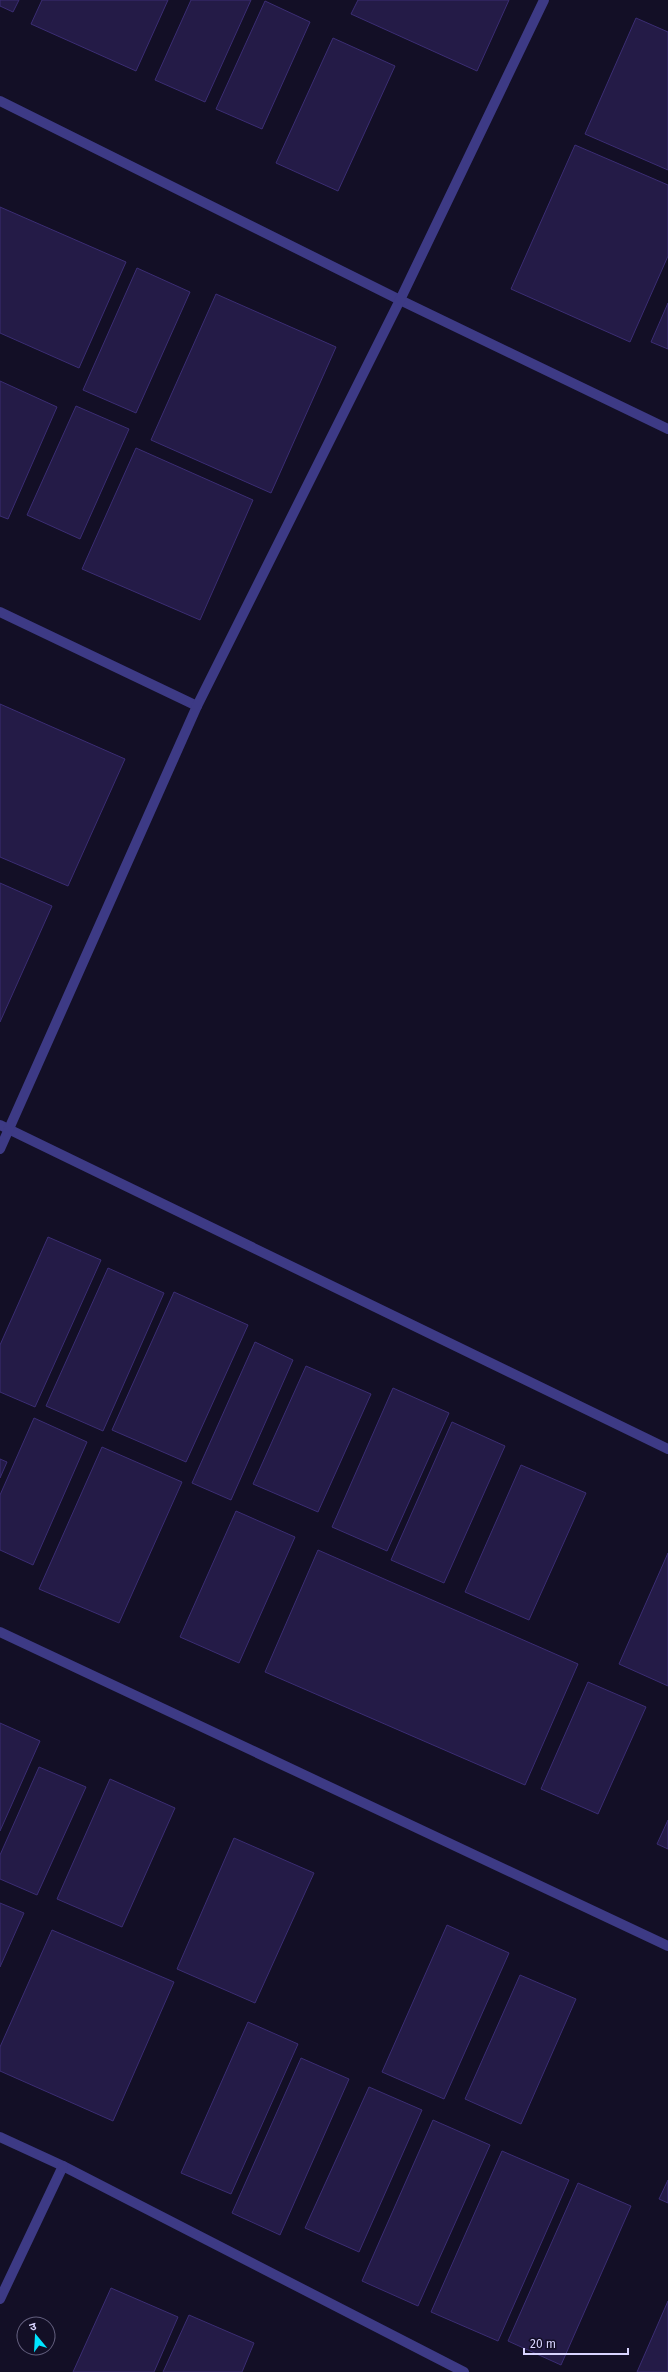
<svg xmlns="http://www.w3.org/2000/svg" width="668" height="2372" font-family="'Fira Sans','Noto Sans Devanagari',sans-serif">
<style>
.building{fill:#241b47;stroke:#3b2d73}
.lines{fill:none;stroke-linecap:round;stroke-linejoin:round}
.service{stroke:#3d3a85;stroke-width:10}
</style>
<rect width="100%" height="100%" fill="#130f26"/>
<g class="building">
<polygon points="0,0 19,0 13,12 0,6"/>
<polygon points="42,0 168,0 136,71 31,24"/>
<polygon points="191,0 251,0 205,102 155,80"/>
<polygon points="358,0 509,0 477,71 351,14"/>
<polygon points="265,1 310,22 262,129 216,109"/>
<polygon points="636,18 668,32 668,170 585,134"/>
<polygon points="333,38 395,66 338,191 276,163"/>
<polygon points="575,145 668,185 668,256 630,342 511,289"/>
<polygon points="0,207 126,262 79,368 0,333"/>
<polygon points="137,268 190,292 136,413 83,390"/>
<polygon points="216,294 336,347 271,493 151,440"/>
<polygon points="668,303 668,349 651,342"/>
<polygon points="0,381 57,407 8,519 0,516"/>
<polygon points="76,406 129,429 80,539 27,515"/>
<polygon points="136,448 253,500 200,620 82,569"/>
<polygon points="0,704 125,759 68,886 0,857"/>
<polygon points="0,883 52,906 0,1022"/>
<polygon points="48,1237 101,1260 35,1407 0,1392 0,1345"/>
<polygon points="108,1268 164,1293 103,1431 46,1406"/>
<polygon points="174,1292 248,1325 186,1462 112,1430"/>
<polygon points="255,1342 293,1360 231,1500 192,1483"/>
<polygon points="306,1366 371,1394 318,1512 253,1484"/>
<polygon points="393,1388 449,1413 387,1551 332,1527"/>
<polygon points="34,1418 87,1442 33,1565 0,1550 0,1495"/>
<polygon points="452,1422 505,1446 444,1583 391,1560"/>
<polygon points="102,1447 182,1482 119,1623 39,1589"/>
<polygon points="0,1459 7,1462 0,1478"/>
<polygon points="521,1465 586,1493 529,1620 465,1592"/>
<polygon points="236,1511 295,1537 239,1663 180,1637"/>
<polygon points="318,1550 578,1664 525,1785 265,1672"/>
<polygon points="668,1553 668,1686 619,1664"/>
<polygon points="588,1682 646,1707 598,1814 541,1789"/>
<polygon points="0,1723 40,1741 0,1831"/>
<polygon points="39,1767 86,1787 37,1895 0,1879 0,1855"/>
<polygon points="110,1779 175,1808 122,1927 57,1899"/>
<polygon points="668,1820 668,1849 657,1844"/>
<polygon points="234,1838 314,1873 255,2003 177,1969"/>
<polygon points="0,1903 24,1913 0,1967"/>
<polygon points="447,1925 509,1953 444,2099 382,2072"/>
<polygon points="52,1930 174,1982 113,2121 0,2071 0,2047"/>
<polygon points="520,1975 576,1999 521,2124 465,2099"/>
<polygon points="248,2022 298,2044 231,2194 181,2173"/>
<polygon points="301,2058 349,2079 280,2235 232,2213"/>
<polygon points="369,2087 422,2110 359,2252 305,2228"/>
<polygon points="433,2120 490,2145 418,2306 362,2281"/>
<polygon points="502,2151 569,2180 498,2341 431,2312"/>
<polygon points="668,2180 668,2203 659,2199"/>
<polygon points="578,2183 631,2206 561,2365 508,2341"/>
<polygon points="111,2288 178,2317 154,2372 73,2372"/>
<polygon points="668,2301 668,2372 637,2372"/>
<polygon points="189,2315 254,2343 242,2372 163,2372"/>
</g>
<g class="lines">
<g class="service">
<polyline points="0,101 400,300 668,429"/>
<polyline points="0,612 197,706"/>
<polyline points="0,1125 668,1449"/>
<polyline points="0,1149 197,706 400,300 544,0"/>
<polyline points="0,1632 668,1946"/>
<polyline points="0,2137 63,2166 464,2372"/>
<polyline points="0,2299 63,2166"/>
</g>
</g>
<g transform="translate(36 2336) rotate(342)"><circle r="19" fill="#130f26" stroke="#625e7d"/>
<path d="M0-3L7 15L0 10L-7 15Z" fill="#00e5ff"/>
<text y="-6" font-size="11" font-weight="bold" text-anchor="middle" fill="#d9d4ff">उ</text>
</g>
<path d="M524 2348v6h104v-6" fill="none" stroke="#d9d4ff" stroke-width="2"/>
<text x="530" y="2348" font-size="12" fill="#d9d4ff" stroke="#130f26" stroke-width="3" paint-order="stroke">20 m</text>
</svg>
